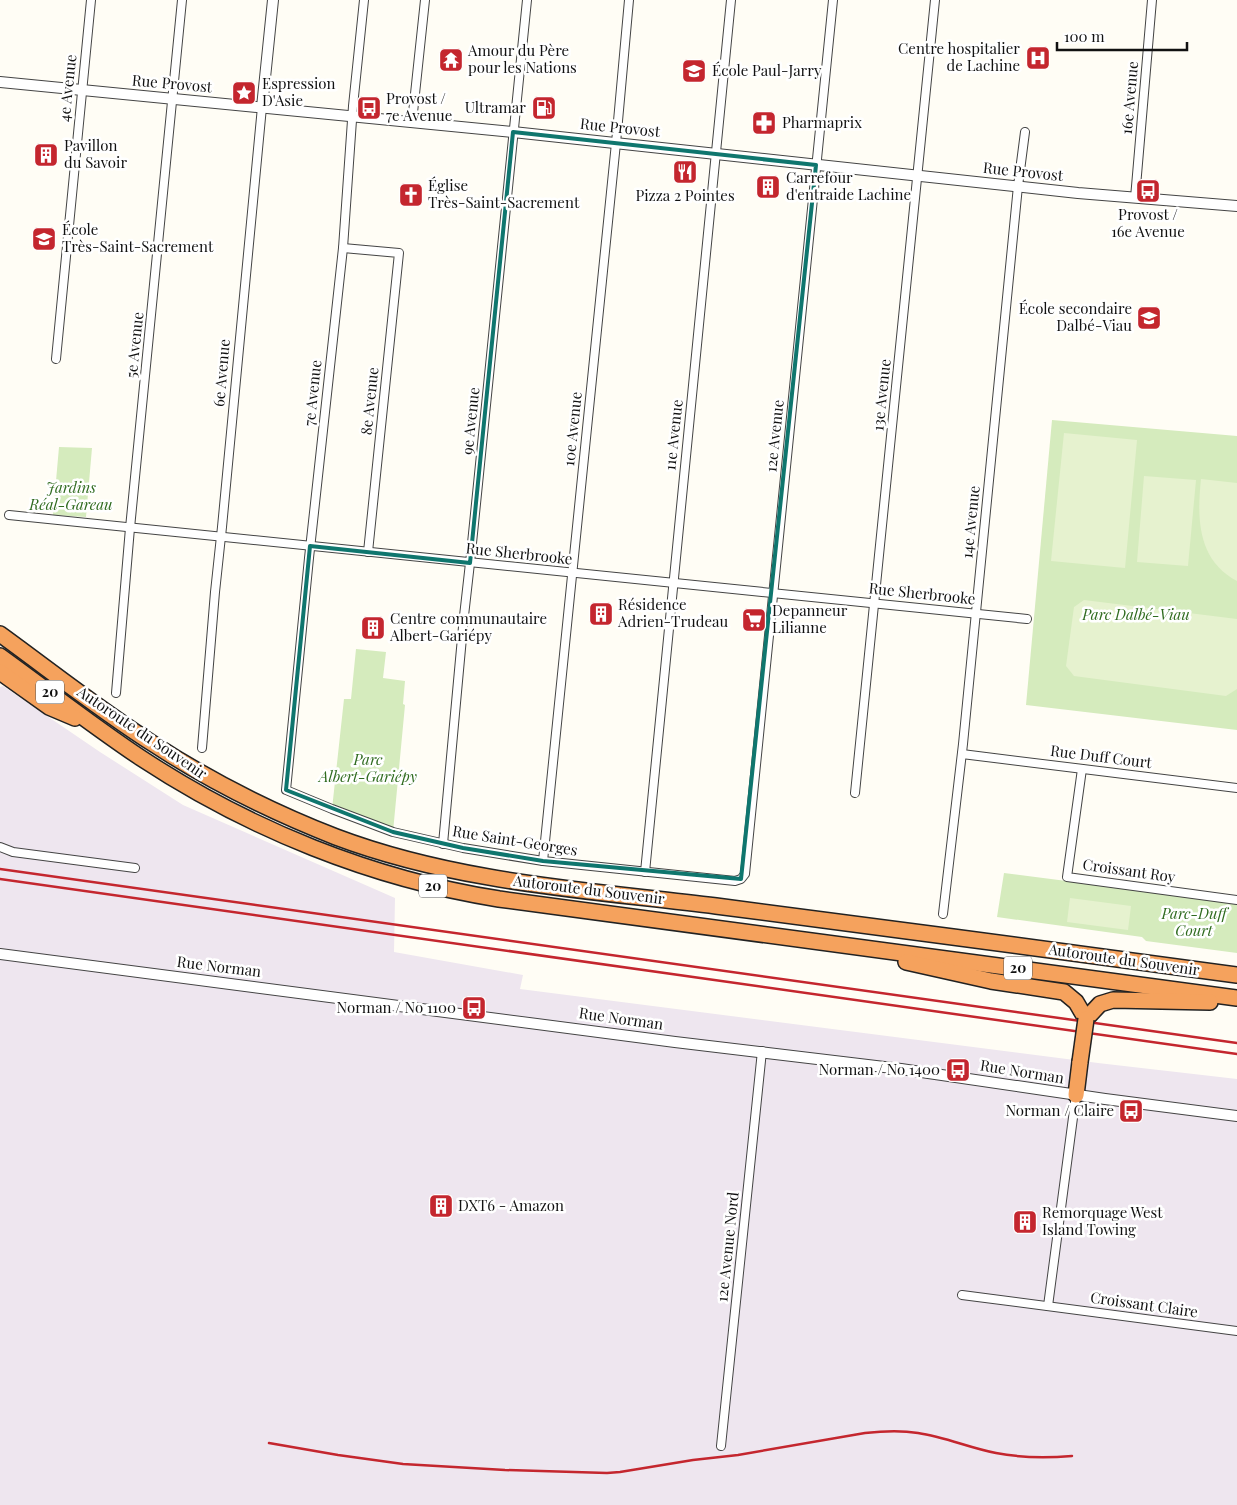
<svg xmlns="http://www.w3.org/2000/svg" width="1237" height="1505" font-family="'Playfair Display',serif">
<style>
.industrial{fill:#eee6ef}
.green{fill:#d5ebbd}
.pitch{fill:#e6f2cf}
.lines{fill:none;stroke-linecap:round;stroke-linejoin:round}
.minor-casing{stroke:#444;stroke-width:10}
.tertiary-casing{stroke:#444;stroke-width:12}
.motorway-casing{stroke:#222;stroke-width:18}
.minor{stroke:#fff;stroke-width:8}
.tertiary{stroke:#fff;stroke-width:10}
.motorway{stroke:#f5a25d;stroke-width:15}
.rail{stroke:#c4262e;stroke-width:2.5}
.motorway-bridge-casing{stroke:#222;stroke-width:18;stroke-linecap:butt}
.motorway-bridge{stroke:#f5a25d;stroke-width:15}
.marked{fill:none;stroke:#0f766e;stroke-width:4;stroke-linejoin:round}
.labels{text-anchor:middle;stroke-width:5;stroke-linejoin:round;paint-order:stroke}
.shield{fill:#fff;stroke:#585858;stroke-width:1}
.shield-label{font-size:14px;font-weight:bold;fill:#111}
.poi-label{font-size:15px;fill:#111;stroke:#fff;text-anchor:start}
.street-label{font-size:15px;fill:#111;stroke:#fff}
.park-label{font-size:15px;font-style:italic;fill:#2f6b1f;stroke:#fff}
</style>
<rect width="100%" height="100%" fill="#fffdf5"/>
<polygon class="industrial" points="3,686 100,752 183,805 395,898 394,952 523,975 520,989 1098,1063 1237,1079 1237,1505 0,1505 0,687"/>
<g class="green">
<polygon points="1052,420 1237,436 1237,730 1026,705"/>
<polygon points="59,447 92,448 86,517 53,515"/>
<polygon points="356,649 386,652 383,678 405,681 403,704 405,705 393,832 332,809 344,699 351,699"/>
<polygon points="1004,873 1237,903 1237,953 1146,941 1142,937 997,917"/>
</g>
<g class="pitch">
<polygon points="1064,433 1137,440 1125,568 1051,561"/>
<polygon points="1144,476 1196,480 1188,566 1137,562"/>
<path d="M1201,479L1237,483V581C1197,560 1197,518 1201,479Z"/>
<polygon points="1084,600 1237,619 1237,689 1226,696 1074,676 1066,666 1074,607"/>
<polygon points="1070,898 1131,906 1128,930 1067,922"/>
</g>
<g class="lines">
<defs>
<g id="minor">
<polyline points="364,0 353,106 343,248 309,558 286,790 332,809 393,832 463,848 543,861 735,881 741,879 745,874 833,0"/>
<polyline points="412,122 425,0"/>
<polyline points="1135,198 1152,0"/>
<polyline points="343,248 399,253 368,552"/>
<polyline points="56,359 91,0"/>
<polyline points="9,515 1027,619"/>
<polyline points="116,693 130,528 182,0"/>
<polyline points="202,748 215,592 222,527 262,107"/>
<polyline points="962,754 1237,788"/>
<polyline points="1082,769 1067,877 1237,900"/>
<polyline points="855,793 935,0"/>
<polyline points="443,844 464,616 470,563 527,0"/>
<polyline points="0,847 13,852 135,868"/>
<polyline points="543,861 616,143 629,0"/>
<polyline points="645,872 731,0"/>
<polyline points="943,914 963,744 1018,186 1025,132"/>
<polyline points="962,1295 1237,1331"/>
<polyline points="1048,1306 1076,1095"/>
<polyline points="721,1446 762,1051"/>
</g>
<g id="tertiary">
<polyline points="0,82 513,132 1078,193 1237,206"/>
<polyline points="262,107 273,0"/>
<polyline points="0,954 675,1042 901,1069 1105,1099 1237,1116"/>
</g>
<g id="motorway">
<path d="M0,634C51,671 101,711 155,745C212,782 272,812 336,837C458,883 588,890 716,906C890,928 1063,952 1237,975"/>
<path d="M0,656C47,690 93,726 141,758C249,829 372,879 499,899L1237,998"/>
<polyline points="0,672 49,707 75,718"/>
<polyline points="906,962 991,981 1064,992 1076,1002 1086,1019 1100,1004 1113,1000 1210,1002"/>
<polyline points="1076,1095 1080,1062"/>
</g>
</defs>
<use href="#minor" class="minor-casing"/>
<use href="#tertiary" class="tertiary-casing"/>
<use href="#motorway" class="motorway-casing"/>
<use href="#minor" class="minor"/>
<use href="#tertiary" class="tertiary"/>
<use href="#motorway" class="motorway"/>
<g class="rail">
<polyline points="0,869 1237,1043"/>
<polyline points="0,879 1237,1054"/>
<path d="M269,1443L338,1455L403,1464L505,1470L607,1473L620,1472L693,1460L738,1455L865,1433C883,1431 900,1430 918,1433C945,1437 970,1448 996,1453C1021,1458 1046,1458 1072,1456"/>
</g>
<defs>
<polyline id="motorway-bridge" points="1080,1062 1086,1019"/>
</defs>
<use href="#motorway-bridge" class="motorway-bridge-casing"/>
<use href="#motorway-bridge" class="motorway-bridge"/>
</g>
<path class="marked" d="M513,132L816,165L741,879L543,861L463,848L393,832L286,790L310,546L470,563Z"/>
<defs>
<symbol id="hospital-square" viewBox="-11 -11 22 22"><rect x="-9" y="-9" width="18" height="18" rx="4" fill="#c4262e" stroke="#fff"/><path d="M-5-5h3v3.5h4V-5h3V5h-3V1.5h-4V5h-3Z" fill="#fff"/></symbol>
<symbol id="temple-square" viewBox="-11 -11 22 22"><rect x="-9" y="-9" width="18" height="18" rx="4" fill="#c4262e" stroke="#fff"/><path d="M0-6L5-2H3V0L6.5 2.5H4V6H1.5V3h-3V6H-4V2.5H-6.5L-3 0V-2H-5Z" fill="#fff"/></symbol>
<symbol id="school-square" viewBox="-11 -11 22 22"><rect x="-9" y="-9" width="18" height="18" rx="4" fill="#c4262e" stroke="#fff"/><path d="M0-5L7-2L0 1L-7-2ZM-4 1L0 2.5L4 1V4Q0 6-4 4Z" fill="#fff"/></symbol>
<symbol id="sight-square" viewBox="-11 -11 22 22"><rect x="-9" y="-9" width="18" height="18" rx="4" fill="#c4262e" stroke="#fff"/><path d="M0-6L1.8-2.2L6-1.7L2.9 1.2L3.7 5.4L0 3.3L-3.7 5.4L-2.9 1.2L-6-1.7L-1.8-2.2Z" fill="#fff"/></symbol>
<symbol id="bus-square" viewBox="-11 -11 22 22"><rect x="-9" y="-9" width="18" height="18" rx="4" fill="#c4262e" stroke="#fff"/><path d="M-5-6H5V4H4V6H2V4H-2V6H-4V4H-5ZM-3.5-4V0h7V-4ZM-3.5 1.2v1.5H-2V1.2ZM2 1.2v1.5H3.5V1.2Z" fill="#fff"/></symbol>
<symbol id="fuel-square" viewBox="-11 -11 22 22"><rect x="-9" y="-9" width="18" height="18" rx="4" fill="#c4262e" stroke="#fff"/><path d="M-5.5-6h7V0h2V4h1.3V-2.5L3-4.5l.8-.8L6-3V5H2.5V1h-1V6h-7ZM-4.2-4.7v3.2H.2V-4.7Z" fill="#fff"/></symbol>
<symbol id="pharmacy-square" viewBox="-11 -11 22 22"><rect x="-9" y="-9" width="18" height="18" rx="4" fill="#c4262e" stroke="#fff"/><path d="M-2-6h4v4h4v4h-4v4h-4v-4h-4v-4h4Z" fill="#fff"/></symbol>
<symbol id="building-square" viewBox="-11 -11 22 22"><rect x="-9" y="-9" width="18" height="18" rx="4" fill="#c4262e" stroke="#fff"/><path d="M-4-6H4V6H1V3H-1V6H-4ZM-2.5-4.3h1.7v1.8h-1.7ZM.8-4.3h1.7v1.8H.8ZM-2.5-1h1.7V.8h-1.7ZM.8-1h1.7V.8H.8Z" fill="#fff"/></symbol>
<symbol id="restaurant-square" viewBox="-11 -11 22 22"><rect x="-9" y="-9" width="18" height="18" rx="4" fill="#c4262e" stroke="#fff"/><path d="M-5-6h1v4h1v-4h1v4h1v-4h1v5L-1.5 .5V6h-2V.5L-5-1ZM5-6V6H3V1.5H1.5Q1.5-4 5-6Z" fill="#fff"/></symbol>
<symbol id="church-square" viewBox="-11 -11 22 22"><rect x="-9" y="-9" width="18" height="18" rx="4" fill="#c4262e" stroke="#fff"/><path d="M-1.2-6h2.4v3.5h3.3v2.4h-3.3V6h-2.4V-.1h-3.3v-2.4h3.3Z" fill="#fff"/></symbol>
<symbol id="supermarket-square" viewBox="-11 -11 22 22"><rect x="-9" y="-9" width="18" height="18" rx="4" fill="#c4262e" stroke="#fff"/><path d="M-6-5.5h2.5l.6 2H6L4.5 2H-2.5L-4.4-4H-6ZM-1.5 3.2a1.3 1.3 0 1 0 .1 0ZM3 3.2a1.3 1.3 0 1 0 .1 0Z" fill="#fff"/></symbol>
</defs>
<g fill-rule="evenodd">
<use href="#hospital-square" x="1024" y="44" width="28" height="28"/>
<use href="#temple-square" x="437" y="46" width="28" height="28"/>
<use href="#school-square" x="680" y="57" width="28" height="28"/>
<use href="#sight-square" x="230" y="79" width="28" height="28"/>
<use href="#bus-square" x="355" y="94" width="28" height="28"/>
<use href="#fuel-square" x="530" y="94" width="28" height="28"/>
<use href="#pharmacy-square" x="750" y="109" width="28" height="28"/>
<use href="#building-square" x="32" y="141" width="28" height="28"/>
<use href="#restaurant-square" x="671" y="158" width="28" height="28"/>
<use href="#building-square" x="754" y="173" width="28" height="28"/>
<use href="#bus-square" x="1134" y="177" width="28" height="28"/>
<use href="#church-square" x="397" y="181" width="28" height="28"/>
<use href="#school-square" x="30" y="225" width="28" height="28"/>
<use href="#school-square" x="1135" y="304" width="28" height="28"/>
<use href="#building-square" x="587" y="600" width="28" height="28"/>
<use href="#supermarket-square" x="740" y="606" width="28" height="28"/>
<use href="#building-square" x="359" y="614" width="28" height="28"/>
<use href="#bus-square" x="460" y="994" width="28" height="28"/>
<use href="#bus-square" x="944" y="1056" width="28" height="28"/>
<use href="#bus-square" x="1117" y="1097" width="28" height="28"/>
<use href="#building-square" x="427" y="1192" width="28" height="28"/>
<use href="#building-square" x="1011" y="1208" width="28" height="28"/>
</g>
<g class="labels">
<g class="shield">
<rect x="36" y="680.5" width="28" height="23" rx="4"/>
<rect x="419" y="874.5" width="28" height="23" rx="4"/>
<rect x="1004" y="956.5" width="28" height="23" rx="4"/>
</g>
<g class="shield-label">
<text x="50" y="697">20</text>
<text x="433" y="891">20</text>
<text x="1018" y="973">20</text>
</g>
<g class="poi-label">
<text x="1020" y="54" text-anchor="end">Centre hospitalier<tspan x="1020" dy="17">de Lachine</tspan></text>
<text x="468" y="56">Amour du Père<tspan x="468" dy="17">pour les Nations</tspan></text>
<text x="712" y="76">École Paul-Jarry</text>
<text x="262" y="89">Espression<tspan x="262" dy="17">D'Asie</tspan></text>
<text x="386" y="104">Provost /<tspan x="386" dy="17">7e Avenue</tspan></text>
<text x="526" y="113" text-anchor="end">Ultramar</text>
<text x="782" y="128">Pharmaprix</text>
<text x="64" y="151">Pavillon<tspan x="64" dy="17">du Savoir</tspan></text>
<text x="786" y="183">Carrefour<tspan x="786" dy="17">d'entraide Lachine</tspan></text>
<text x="428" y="191">Église<tspan x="428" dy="17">Très-Saint-Sacrement</tspan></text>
<text x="685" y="201" text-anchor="middle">Pizza 2 Pointes</text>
<text x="1148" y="220" text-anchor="middle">Provost /<tspan x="1148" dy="17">16e Avenue</tspan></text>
<text x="62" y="235">École<tspan x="62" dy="17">Très-Saint-Sacrement</tspan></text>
<text x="1132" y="314" text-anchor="end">École secondaire<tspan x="1132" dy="17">Dalbé-Viau</tspan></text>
<text x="618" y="610">Résidence<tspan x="618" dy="17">Adrien-Trudeau</tspan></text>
<text x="772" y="616">Depanneur<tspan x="772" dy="17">Lilianne</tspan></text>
<text x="390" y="624">Centre communautaire<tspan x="390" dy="17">Albert-Gariépy</tspan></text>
<text x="456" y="1013" text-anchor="end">Norman / No 1100</text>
<text x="940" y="1075" text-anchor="end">Norman / No 1400</text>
<text x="1114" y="1116" text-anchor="end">Norman / Claire</text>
<text x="458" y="1211">DXT6 - Amazon</text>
<text x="1042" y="1218">Remorquage West<tspan x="1042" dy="17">Island Towing</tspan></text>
</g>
<g class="street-label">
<text transform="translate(172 84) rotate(5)" y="5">Rue Provost</text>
<text transform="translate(68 88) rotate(-84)" y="5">4e Avenue</text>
<text transform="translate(1130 98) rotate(-85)" y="5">16e Avenue</text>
<text transform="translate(620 128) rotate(6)" y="5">Rue Provost</text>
<text transform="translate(1023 172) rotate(6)" y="5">Rue Provost</text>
<text transform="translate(135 345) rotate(-84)" y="5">5e Avenue</text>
<text transform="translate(222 373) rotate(-85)" y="5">6e Avenue</text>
<text transform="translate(313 393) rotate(-84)" y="5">7e Avenue</text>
<text transform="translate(882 395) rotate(-84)" y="5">13e Avenue</text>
<text transform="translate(370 401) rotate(-84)" y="5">8e Avenue</text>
<text transform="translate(471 421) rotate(-84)" y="5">9e Avenue</text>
<text transform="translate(573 429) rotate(-84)" y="5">10e Avenue</text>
<text transform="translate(674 435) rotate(-84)" y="5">11e Avenue</text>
<text transform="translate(775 436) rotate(-84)" y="5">12e Avenue</text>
<text transform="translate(971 522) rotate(-84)" y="5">14e Avenue</text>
<text transform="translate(519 554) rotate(6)" y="5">Rue Sherbrooke</text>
<text transform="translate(922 594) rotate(6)" y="5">Rue Sherbrooke</text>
<text transform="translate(142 733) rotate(34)" y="5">Autoroute du Souvenir</text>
<text transform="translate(1101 757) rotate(7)" y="5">Rue Duff Court</text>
<text transform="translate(515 841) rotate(9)" y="5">Rue Saint-Georges</text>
<text transform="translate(1129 871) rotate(8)" y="5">Croissant Roy</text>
<text transform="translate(589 890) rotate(7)" y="5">Autoroute du Souvenir</text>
<text transform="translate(1124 960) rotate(8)" y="5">Autoroute du Souvenir</text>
<text transform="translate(219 967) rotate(7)" y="5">Rue Norman</text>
<text transform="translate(621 1019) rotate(8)" y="5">Rue Norman</text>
<text transform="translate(1022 1072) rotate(9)" y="5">Rue Norman</text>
<text transform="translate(728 1247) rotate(-84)" y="5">12e Avenue Nord</text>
<text transform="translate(1144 1305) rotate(8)" y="5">Croissant Claire</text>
</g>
<g class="park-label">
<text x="71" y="493">Jardins<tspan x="71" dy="17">Réal-Gareau</tspan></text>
<text x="1136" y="620">Parc Dalbé-Viau</text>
<text x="368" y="765">Parc<tspan x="368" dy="17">Albert-Gariépy</tspan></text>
<text x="1194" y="919">Parc-Duff<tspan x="1194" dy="17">Court</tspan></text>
</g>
</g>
<path d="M1057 42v8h130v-8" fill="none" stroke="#111111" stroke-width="2.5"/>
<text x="1064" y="42" font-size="15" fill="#111111" stroke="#ffffff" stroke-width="4" paint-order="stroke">100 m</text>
</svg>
